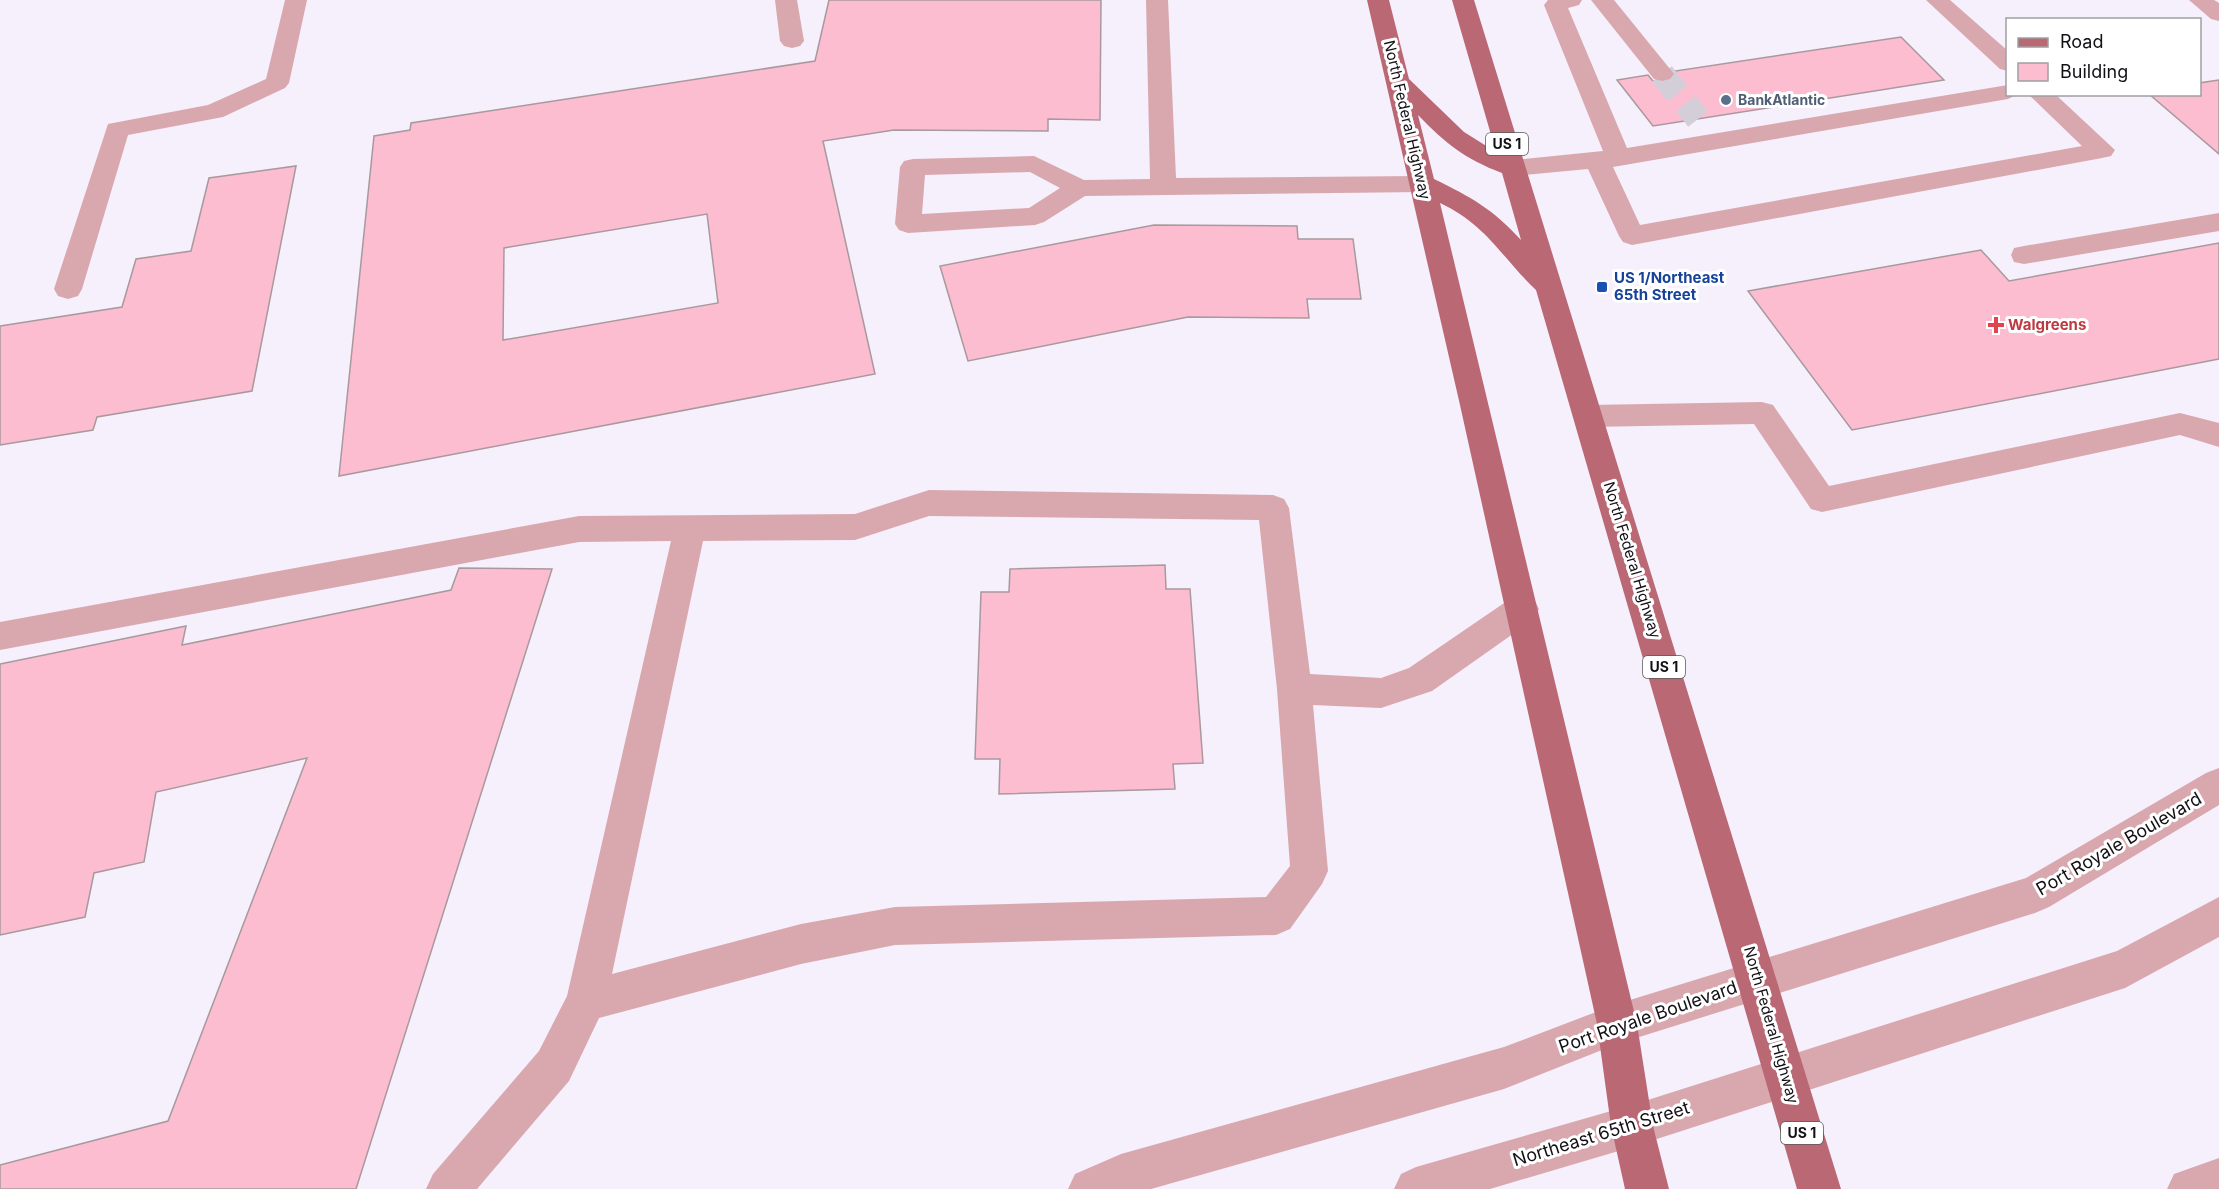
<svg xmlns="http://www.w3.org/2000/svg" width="2219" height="1189" font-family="Inter,sans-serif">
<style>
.building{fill:#fcbdd0;stroke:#a8999d;stroke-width:1.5;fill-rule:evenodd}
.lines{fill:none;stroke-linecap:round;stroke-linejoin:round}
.minor-tunnel{stroke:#d4ced9;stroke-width:25;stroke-dasharray:25 13;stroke-linecap:butt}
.minor{fill:#d8a8ae;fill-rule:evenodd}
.major{fill:#bb6875;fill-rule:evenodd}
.service-dot{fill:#5c6f8a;stroke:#fff;stroke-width:2}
.transit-dot{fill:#1a4fb4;stroke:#fff;stroke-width:2}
.health-dot{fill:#e0444e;stroke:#fff;stroke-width:2}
.labels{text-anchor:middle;stroke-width:6;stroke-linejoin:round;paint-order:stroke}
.far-service-label{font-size:14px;font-weight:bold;fill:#4e5e75;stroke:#fff;text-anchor:start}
.shield{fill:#fff;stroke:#59585a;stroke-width:1.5}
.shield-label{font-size:14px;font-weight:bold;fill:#121014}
.street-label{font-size:15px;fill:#121014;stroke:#fff}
.transit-label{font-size:15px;font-weight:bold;fill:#164399;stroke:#fff;text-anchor:start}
.health-label{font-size:15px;font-weight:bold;fill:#be3a42;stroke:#fff;text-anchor:start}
.near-street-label{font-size:18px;fill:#121014;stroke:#fff}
</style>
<rect width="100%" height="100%" fill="#f6effc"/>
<g class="building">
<path d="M829,0H1101L1100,120L1048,119V131L894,130L823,141L875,374L339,476L374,136L410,130L411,123L815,61ZM707,214L718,303L503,340L504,248Z"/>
<polygon points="1901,37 1944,80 1653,126 1617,80 1648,75 1653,81 1663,83 1672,80 1676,74 1675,71"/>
<polygon points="2219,80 2219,154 2149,94 2199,94 2199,83"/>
<polygon points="296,166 252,391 97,417 93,430 0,445 0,326 122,307 136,259 191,251 209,178"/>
<polygon points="1154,225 1297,226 1298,239 1353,239 1361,299 1307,299 1309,318 1188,317 968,361 940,266"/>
<polygon points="2219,243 2219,359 1852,430 1748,291 1981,250 2009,281"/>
<polygon points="1165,565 1166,589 1190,589 1203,763 1173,764 1175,789 999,794 1000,759 975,759 981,592 1009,592 1010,569"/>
<polygon points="459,568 552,569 356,1189 0,1189 0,1165 168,1121 307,758 156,792 144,862 94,873 85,917 0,935 0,664 186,626 182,645 451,590"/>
</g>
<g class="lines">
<polyline class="minor-tunnel" points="1662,74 1698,119"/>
<g class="minor">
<polygon points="285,0 307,0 289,83 285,88 223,117 128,135 82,289 78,296 68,299 58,296 54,289 108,124 208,105 266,79"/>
<polygon points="775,0 797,0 804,41 800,46 792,48 784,46 780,41"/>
<path d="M1146,0H1168L1176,178L1422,176L1431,178L1435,184L1431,190L1422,192L1085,196L1044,222L1035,225L908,233L899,230L895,224L900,167L904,161L913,159L1034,156L1084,180L1150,179ZM1030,172L1060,188L1029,208L922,214L925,175Z"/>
<polygon points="1548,0 1582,0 1579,5 1568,8 1627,148 2008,85 2008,94 2018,94 2008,99 1613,167 1640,225 2082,146 2028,94 2055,94 2115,150 2111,156 2102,158 1632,245 1623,242 1619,236 1588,169 1514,176 1505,174 1501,168 1505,162 1514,160 1603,151 1544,5"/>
<polygon points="1591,0 1614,0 1670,69 1674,74 1670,79 1662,81 1654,79"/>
<polygon points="1926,0 1950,0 2008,51 2008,71 2000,69"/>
<polygon points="2189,0 2214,0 2219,3 2219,21 2211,19"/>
<polygon points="2219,213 2219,231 2024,264 2014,262 2011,255 2014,248 2024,246"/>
<polygon points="1762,402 1773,405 1829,486 2180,413 2219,423 2219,447 2180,435 1822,512 1811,509 1754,424 1589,427 1578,424 1574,416 1578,408 1589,405"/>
<path d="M929,490L1273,495L1284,499L1289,508L1310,674L1381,678L1409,668L1510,599L1522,595L1534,599L1539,609L1534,619L1432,691L1381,708L1313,705L1328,871L1322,884L1290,929L1276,935L895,945L801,964L599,1018L569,1081L477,1189H426L433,1174L539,1051L567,996L671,541L579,542L0,650V622L579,516L855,514ZM929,516L1259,520L1277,689L1290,866L1266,897L895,907L801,924L612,974L703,541L855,540Z"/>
<polygon points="2219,768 2219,805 2049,907 2035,913 1617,1044 1504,1089 1151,1189 1068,1189 1075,1174 1121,1154 1504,1047 1617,1004 2026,878 2206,773"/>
<polygon points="2219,897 2219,937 2125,988 1632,1147 1490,1189 1394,1189 1401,1174 1416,1167 1632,1105 2117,951"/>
<polygon points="2219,1158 2219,1189 2167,1189 2174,1174"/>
</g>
<path class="major" d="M1367,0H1389L1409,79L1464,132L1496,152L1452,0H1474L1841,1189H1797L1536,290C1501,257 1487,225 1440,203L1637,1024L1653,1126L1669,1189H1625L1611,1126L1597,1024L1460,405ZM1418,115C1445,143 1465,159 1502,173L1521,240C1493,209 1471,197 1434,179Z"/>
</g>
<circle class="service-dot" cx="1726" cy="100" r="6"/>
<rect class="transit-dot" x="1596" y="281" width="12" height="12" rx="3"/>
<path class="health-dot" d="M1993 316h6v6h6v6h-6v6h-6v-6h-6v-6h6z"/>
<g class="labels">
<g class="far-service-label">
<text x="1738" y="105">BankAtlantic</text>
</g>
<g class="shield">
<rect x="1486" y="133" width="42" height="22" rx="4.5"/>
<rect x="1643" y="656" width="42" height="22" rx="4.5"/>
<rect x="1781" y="1122" width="42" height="22" rx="4.5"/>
</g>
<g class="shield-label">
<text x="1507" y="149">US 1</text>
<text x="1664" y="672">US 1</text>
<text x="1802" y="1138">US 1</text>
</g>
<g class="street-label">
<text transform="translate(1407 120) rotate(77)" y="5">North Federal Highway</text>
<text transform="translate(1632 560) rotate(73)" y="5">North Federal Highway</text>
<text transform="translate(1771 1025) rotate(74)" y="5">North Federal Highway</text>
</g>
<g class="transit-label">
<text x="1614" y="283">US 1/Northeast<tspan x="1614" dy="17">65th Street</tspan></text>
</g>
<g class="health-label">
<text x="2008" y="330">Walgreens</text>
</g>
<g class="near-street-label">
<text transform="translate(2119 844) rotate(-30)" y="6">Port Royale Boulevard</text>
<text transform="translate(1648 1017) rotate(-19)" y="6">Port Royale Boulevard</text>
<text transform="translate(1601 1134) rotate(-17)" y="6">Northeast 65th Street</text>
</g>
</g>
<rect x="2006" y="18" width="195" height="78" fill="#ffffff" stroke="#a09fa1" stroke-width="1.5"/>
<rect x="2018" y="38" width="30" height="9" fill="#bb6875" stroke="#a09fa1" stroke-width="1.5"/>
<text x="2060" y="48" font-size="18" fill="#121014">Road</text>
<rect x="2018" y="63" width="30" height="18" fill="#fcbdd0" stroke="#a09fa1" stroke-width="1.5"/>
<text x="2060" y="78" font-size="18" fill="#121014">Building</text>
</svg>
